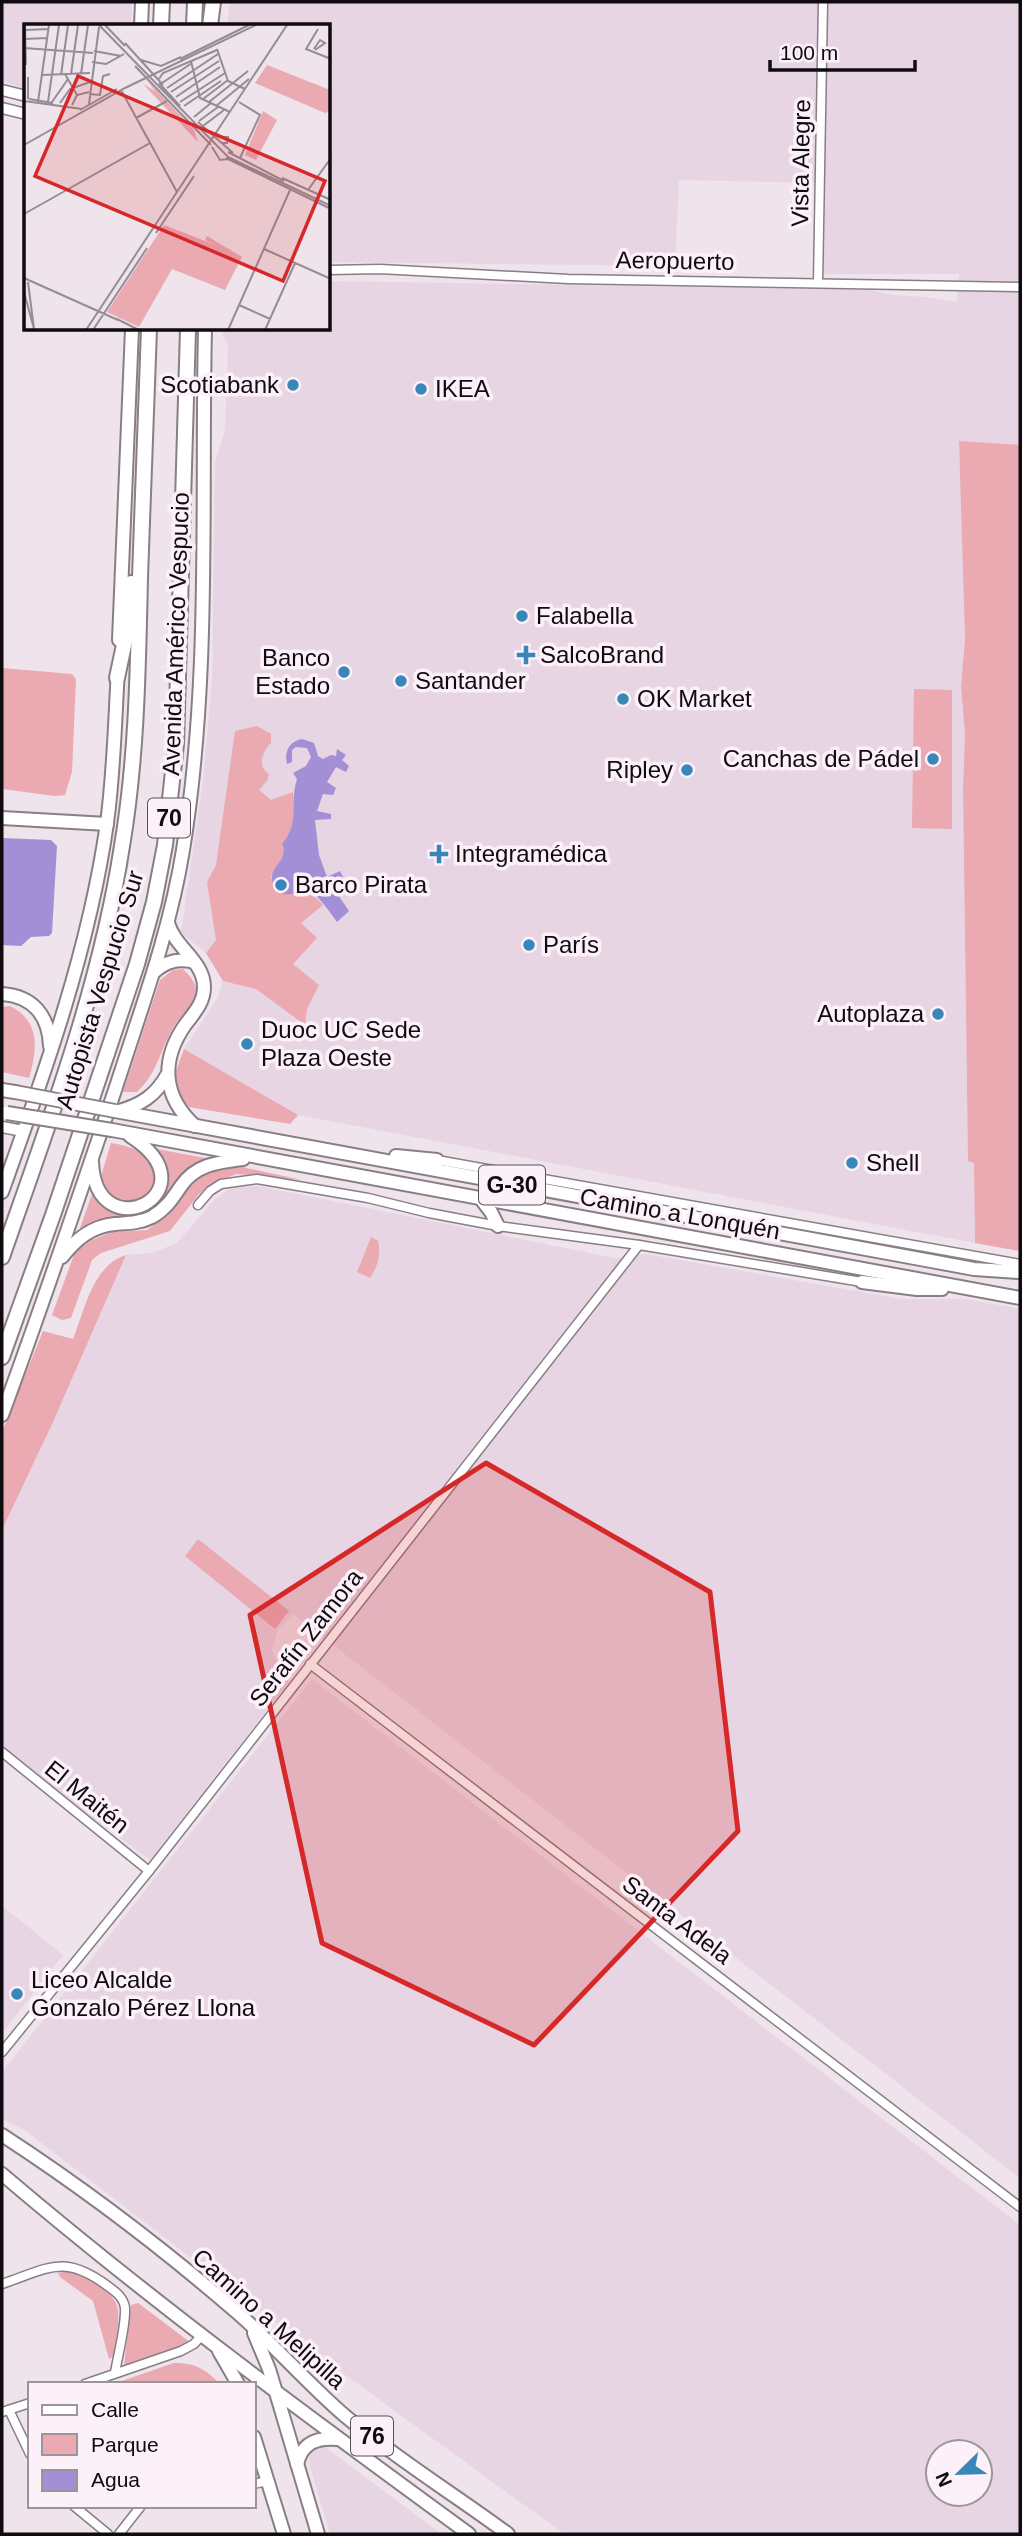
<svg xmlns="http://www.w3.org/2000/svg" width="1022" height="2536" font-family="Arial,sans-serif">
<style>
.built{fill:#e7d5e3;fill-rule:evenodd}
.green{fill:#eba9b2}
.water{fill:#a28fd5}
.lines{fill:none;stroke-linecap:round;stroke-linejoin:round}
.minor-casing{stroke:#887e86;stroke-width:11}
.tertiary-casing{stroke:#887e86;stroke-width:13}
.primary-casing{stroke:#887e86;stroke-width:16}
.motorway-casing{stroke:#887e86;stroke-width:18}
.minor{stroke:#fff;stroke-width:8}
.tertiary{stroke:#fff;stroke-width:10}
.primary{stroke:#fff;stroke-width:12}
.motorway{stroke:#fff;stroke-width:14}
.primary-bridge-casing{stroke:#887e86;stroke-width:16;stroke-linecap:butt}
.primary-bridge{stroke:#fff;stroke-width:12}
.marked{fill:#d62828;fill-opacity:0.2;stroke:#d62828;stroke-width:5;stroke-linejoin:round}
.poi-dot{fill:#3987b9;stroke:#fcf0f9;stroke-width:2.5}
.labels{text-anchor:middle;stroke-width:7;stroke-linejoin:round;paint-order:stroke}
.shield{fill:#fcf0f9;stroke:#565054;stroke-width:2}
.shield-label{font-size:23px;font-weight:bold;fill:#0f0b0e}
.street-label{font-size:24px;fill:#0f0b0e;stroke:#fcf0f9}
.poi-label{font-size:24px;fill:#0f0b0e;stroke:#fcf0f9;text-anchor:start}
.inset-road{fill:none;stroke:#958d93;stroke-width:2}
.view{fill:#d62828;fill-opacity:0.15;stroke:#d62828;stroke-width:3.5}
.inset-edge{fill:none;stroke:#0f0b0e;stroke-width:3.5}
</style>
<rect width="100%" height="100%" fill="#efe3ec"/>
<g class="built">
<polygon points="2,2 132,2 131,26 26,26 26,89 2,81"/>
<polygon points="229,2 1020,2 1020,445 959,442 965,639 961,686 965,734 963,788 968,1160 974,1162 975,1243 298,1115 184,1049 217,999 223,981 206,953 181,933 203,780 212,680 215,462 225,430 228,345 220,329 329,329 329,281 871,290 892,295 925,297 957,302 959,274 819,274 820,183 679,180 675,266 329,262 329,26 228,26"/>
<polygon points="258,1186 615,1258 646,1254 902,1299 967,1299 1020,1309 1020,2178 293,1614 278,1629 272,1650 280,1669 289,1682 150,1860 2,1751 2,1530 53,1422 126,1255 152,1253 177,1243 214,1200 232,1187"/>
<path d="M312,1679L1020,2225V2534H564L311,2350L26,2131L2,2119V2072ZM938,2452H980V2494H938Z"/>
<polygon points="2,1906 63,1955 2,2033"/>
<polygon points="322,2445 441,2534 330,2534 309,2463 311,2452"/>
</g>
<g class="green">
<polygon points="959,441 1020,445 1020,1251 975,1243 974,1163 968,1161 963,788 965,734 961,686 965,639"/>
<polygon points="2,668 72,674 76,679 72,772 65,795 55,796 2,789"/>
<polygon points="914,689 952,690 952,829 912,828"/>
<path d="M257,726L271,734V743C263,751 256,766 269,774L267,781L259,790L271,800L293,792C295,813 296,827 282,844C288,857 278,866 271,877L278,892C298,897 308,887 323,905L301,923L317,938L293,964L319,985L307,1009L305,1025L256,989L223,981L206,953L216,940L207,882L216,865L235,731Z"/>
<path d="M183,969C189,975 197,983 196,993C196,1006 181,1014 175,1025C160,1048 158,1073 137,1092H123L160,980L173,970Z"/>
<path d="M10,1006C41,1021 37,1051 29,1078L2,1072V1007Z"/>
<polygon points="184,1049 298,1115 290,1124 189,1107 182,1100 173,1079"/>
<path d="M111,1143C203,1156 126,1248 101,1176Z"/>
<path d="M157,1149L210,1159L153,1212L82,1230L80,1228L92,1194L95,1193C102,1200 108,1208 116,1211C138,1220 164,1203 167,1181C169,1169 163,1160 157,1149Z"/>
<polygon points="242,1167 302,1180 237,1174 215,1182 199,1194 170,1231 101,1253 92,1260 71,1318 62,1320 52,1315 75,1252 92,1240 112,1232 147,1230 168,1215 187,1189 200,1177 216,1170"/>
<path d="M371,1237L378,1241C381,1255 378,1266 370,1278L357,1272Z"/>
<path d="M126,1255L53,1422L2,1530V1432L43,1331L73,1339C85,1310 92,1266 126,1255Z"/>
<polygon points="198,1539 289,1611 275,1629 185,1556"/>
<path d="M70,2270C84,2278 112,2289 117,2306C121,2317 115,2344 114,2356L109,2359L93,2301L60,2277L58,2273Z"/>
<polygon points="138,2303 191,2343 124,2365 131,2305"/>
<path d="M174,2363C196,2363 205,2369 220,2384H113Z"/>
</g>
<g class="water">
<path d="M302,739L314,743L318,756L323,759L331,755L336,756L337,749L346,755L342,760L349,766L346,772L336,767L327,782L336,788L333,795L323,794L317,811L331,814V819L315,820L319,855L327,877L340,871L344,879L332,886L349,911L337,922C331,914 324,903 316,896C302,886 280,905 273,883C267,866 290,862 282,844C301,821 289,804 297,779L293,773L306,766L311,757L307,748L296,747L292,750V762L287,764C284,751 289,742 302,739Z"/>
<polygon points="2,838 51,840 57,846 52,933 49,936 31,937 21,946 2,945"/>
</g>
<g class="lines">
<defs>
<g id="minor">
<polyline points="329,270 380,269 568,279 1020,287"/>
<polyline points="818,283 823,2"/>
<polyline points="437,1160 1020,1264"/>
<polyline points="198,1205 210,1191 221,1184 257,1179 368,1198 429,1213 498,1226 639,1245 862,1282"/>
<polyline points="310,1664 1020,2207"/>
<polyline points="2,1752 149,1871"/>
<polyline points="2,2052 149,1871 639,1245"/>
<path d="M2,2284C49,2268 64,2253 109,2287C116,2292 124,2298 125,2308C126,2326 118,2354 115,2373"/>
<polyline points="85,2384 181,2351 194,2344 203,2334"/>
<polyline points="9,2410 30,2454"/>
<polyline points="2,2412 30,2403"/>
<polyline points="254,2484 267,2481"/>
<polyline points="74,2506 108,2534"/>
<polyline points="119,2534 141,2506"/>
</g>
<g id="tertiary">
<polyline points="2,90 26,96"/>
<polyline points="2,108 26,114"/>
<polyline points="2,1127 23,1131"/>
</g>
<g id="primary">
<polyline points="141,26 142,2"/>
<polyline points="119,640 132,329"/>
<polyline points="2,818 107,824"/>
<path d="M168,923C175,948 204,961 204,987C204,1003 194,1013 185,1025C160,1061 163,1097 195,1126"/>
<path d="M154,972C166,961 178,958 194,962"/>
<path d="M2,994C33,996 49,1016 50,1046"/>
<polyline points="2,1090 15,1092"/>
<polyline points="115,1111 931,1261 974,1269 1020,1272"/>
<path d="M119,1111C141,1105 156,1095 167,1075"/>
<polyline points="112,1130 1020,1298"/>
<polyline points="396,1156 437,1160"/>
<path d="M92,1162C96,1253 217,1191 130,1136"/>
<path d="M2,1192C45,1072 89,950 107,823C114,772 115,720 118,669"/>
<polyline points="481,1199 491,1212 498,1226"/>
<path d="M62,1257C76,1239 92,1226 115,1224C128,1223 140,1223 152,1217C166,1209 173,1198 181,1186C196,1164 219,1162 243,1159"/>
<polyline points="862,1282 917,1289 942,1289"/>
<path d="M2,1415C42,1307 79,1197 116,1087C141,1009 170,931 183,850C211,678 201,502 205,329"/>
<path d="M2,2135C85,2189 165,2250 240,2315C276,2347 307,2383 344,2415C395,2458 454,2494 508,2534"/>
<path d="M2,2174C151,2301 310,2418 469,2534"/>
<polyline points="254,2333 269,2369 318,2534"/>
<polyline points="219,2351 238,2384"/>
<polyline points="254,2437 284,2534"/>
<path d="M297,2464C302,2443 317,2437 338,2439"/>
</g>
<g id="motorway">
<polyline points="161,26 162,2"/>
<polyline points="194,26 195,2"/>
<polyline points="210,26 213,2"/>
<polyline points="117,678 125,640 131,583"/>
<path d="M2,1257C49,1122 100,988 122,846C137,757 138,667 140,577C143,495 146,412 149,329"/>
<polyline points="2,1357 53,1215 137,964 154,902 165,845 176,744 188,329"/>
</g>
</defs>
<use href="#minor" class="minor-casing"/>
<use href="#tertiary" class="tertiary-casing"/>
<use href="#primary" class="primary-casing"/>
<use href="#motorway" class="motorway-casing"/>
<use href="#minor" class="minor"/>
<use href="#tertiary" class="tertiary"/>
<use href="#primary" class="primary"/>
<use href="#motorway" class="motorway"/>
<defs>
<g id="primary-bridge">
<polyline points="15,1092 115,1111"/>
<polyline points="7,1113 112,1130"/>
</g>
</defs>
<use href="#primary-bridge" class="primary-bridge-casing"/>
<use href="#primary-bridge" class="primary-bridge"/>
</g>
<path class="marked" d="M486,1463L710,1592L738,1831L534,2045L322,1943L250,1615Z"/>
<g class="poi-dot">
<circle cx="293" cy="385" r="7"/>
<circle cx="421" cy="389" r="7"/>
<circle cx="522" cy="616" r="7"/>
<path d="M522.5 644.5h7v7h7v7h-7v7h-7v-7h-7v-7h7z"/>
<circle cx="344" cy="672" r="7"/>
<circle cx="401" cy="681" r="7"/>
<circle cx="623" cy="699" r="7"/>
<circle cx="933" cy="759" r="7"/>
<circle cx="687" cy="770" r="7"/>
<path d="M435.5 843.5h7v7h7v7h-7v7h-7v-7h-7v-7h7z"/>
<circle cx="281" cy="885" r="7"/>
<circle cx="529" cy="945" r="7"/>
<circle cx="938" cy="1014" r="7"/>
<circle cx="247" cy="1044" r="7"/>
<circle cx="852" cy="1163" r="7"/>
<circle cx="17" cy="1994" r="7"/>
</g>
<g class="labels">
<g class="shield">
<rect x="148" y="798.5" width="42" height="39" rx="5"/>
<rect x="479" y="1165.5" width="66" height="39" rx="5"/>
<rect x="351" y="2416.5" width="42" height="39" rx="5"/>
</g>
<g class="shield-label">
<text x="169" y="826">70</text>
<text x="512" y="1193">G-30</text>
<text x="372" y="2444">76</text>
</g>
<g class="street-label">
<text transform="translate(801 163) rotate(-89)" y="8">Vista Alegre</text>
<text transform="translate(675 261) rotate(1)" y="8">Aeropuerto</text>
<text transform="translate(176 634) rotate(-88)" y="8">Avenida Américo Vespucio</text>
<text transform="translate(100 990) rotate(-73)" y="8">Autopista Vespucio Sur</text>
<text transform="translate(680 1214) rotate(10)" y="8">Camino a Lonquén</text>
<text transform="translate(306 1638) rotate(-52)" y="8">Serafín Zamora</text>
<text transform="translate(87 1797) rotate(39)" y="8">El Maitén</text>
<text transform="translate(677 1920) rotate(37)" y="8">Santa Adela</text>
<text transform="translate(269 2319) rotate(42)" y="8">Camino a Melipilla</text>
</g>
<g class="poi-label">
<text x="279" y="393" text-anchor="end">Scotiabank</text>
<text x="435" y="397">IKEA</text>
<text x="536" y="624">Falabella</text>
<text x="540" y="663">SalcoBrand</text>
<text x="330" y="666" text-anchor="end">Banco<tspan x="330" dy="28">Estado</tspan></text>
<text x="415" y="689">Santander</text>
<text x="637" y="707">OK Market</text>
<text x="919" y="767" text-anchor="end">Canchas de Pádel</text>
<text x="673" y="778" text-anchor="end">Ripley</text>
<text x="455" y="862">Integramédica</text>
<text x="295" y="893">Barco Pirata</text>
<text x="543" y="953">París</text>
<text x="924" y="1022" text-anchor="end">Autoplaza</text>
<text x="261" y="1038">Duoc UC Sede<tspan x="261" dy="28">Plaza Oeste</tspan></text>
<text x="866" y="1171">Shell</text>
<text x="31" y="1988">Liceo Alcalde<tspan x="31" dy="28">Gonzalo Pérez Llona</tspan></text>
</g>
</g>
<g transform="translate(24 24)">
<rect width="306" height="306" fill="#efe3ec"/>
<path d="M243,41L306,66V87L301,89L231,59ZM122,55L170,106L174,118L119,60L131,67ZM239,87L253,96L232,136L221,131ZM140,201L194,222L181,216L183,212L218,233L201,266L148,245L115,303L83,288Z" fill="#eba9b2"/>
<path class="inset-road" d="M1,1L2,41M75,1L204,133L307,182M81,1L101,22M294,5L282,25L307,35M2,6L24,5M1,15L23,14M101,19L139,61M0,24L69,29M193,25L204,57L221,65M290,25L296,16L301,19L291,26M70,27L97,32M156,35L225,1M117,36L137,42L157,33M167,37L176,74L206,88M68,38L82,40L100,30M111,42L187,121M41,50L53,71M47,50L54,1M57,50L64,1M18,51L66,49M37,51L44,1M4,53V75M135,55L139,49L193,26M135,59L156,82M138,59L168,39M143,64L194,30M97,66L153,168M147,68L195,37M65,70L76,71L79,52L86,50M152,73L196,43M5,75L29,79M179,75L204,56M0,77L58,85M14,78L25,1M24,78L35,1M28,78L44,55M156,78L201,49M185,78L224,47M215,78L236,91L216,134M36,79L46,65L66,58M65,80L75,3M48,81L53,71L65,68M160,82L197,57M192,82L225,55M56,86L93,65M170,93L187,79M112,94L143,77M175,97L194,83M174,98L209,129M179,102L200,86M194,113H204L203,119H197M0,121L101,64L232,1M188,123L196,136L204,135M204,128L260,157M202,134L307,185M258,154L307,176M284,166L307,134M0,190L126,119M132,209L170,152M240,225L307,255M0,254L94,296M0,268L10,305L4,258M215,281L246,295M93,295L115,306M62,306L263,1M69,306L123,224M204,306L266,166M241,306L271,239"/>
<path class="view" d="M54,52L301,157L259,257L11,152Z"/>
<rect width="306" height="306" class="inset-edge"/>
</g>
<rect width="1022" height="2536" fill="none" stroke="#0f0b0e" stroke-width="7"/>
<rect x="28" y="2382" width="228" height="126" fill="#fcf0f9" stroke="#9d949b" stroke-width="2"/>
<rect x="42" y="2405" width="35" height="10" fill="#ffffff" stroke="#9d949b" stroke-width="2"/>
<text x="91" y="2417" font-size="21" fill="#0f0b0e">Calle</text>
<rect x="42" y="2434" width="35" height="21" fill="#eba9b2" stroke="#9d949b" stroke-width="2"/>
<text x="91" y="2452" font-size="21" fill="#0f0b0e">Parque</text>
<rect x="42" y="2470" width="35" height="21" fill="#a28fd5" stroke="#9d949b" stroke-width="2"/>
<text x="91" y="2487" font-size="21" fill="#0f0b0e">Agua</text>
<g transform="translate(959 2473) rotate(247)"><circle r="33" fill="#fcf0f9" stroke="#9d949b" stroke-width="2"/>
<path d="M0-5L12 26L0 18L-12 26Z" fill="#3987b9"/>
<text y="-10" font-size="19" font-weight="bold" text-anchor="middle" fill="#0f0b0e">N</text>
</g>
<path d="M770 60v10h145v-10" fill="none" stroke="#0f0b0e" stroke-width="3.5"/>
<text x="780" y="60" font-size="21" fill="#0f0b0e" stroke="#fcf0f9" stroke-width="5" paint-order="stroke">100 m</text>
</svg>
